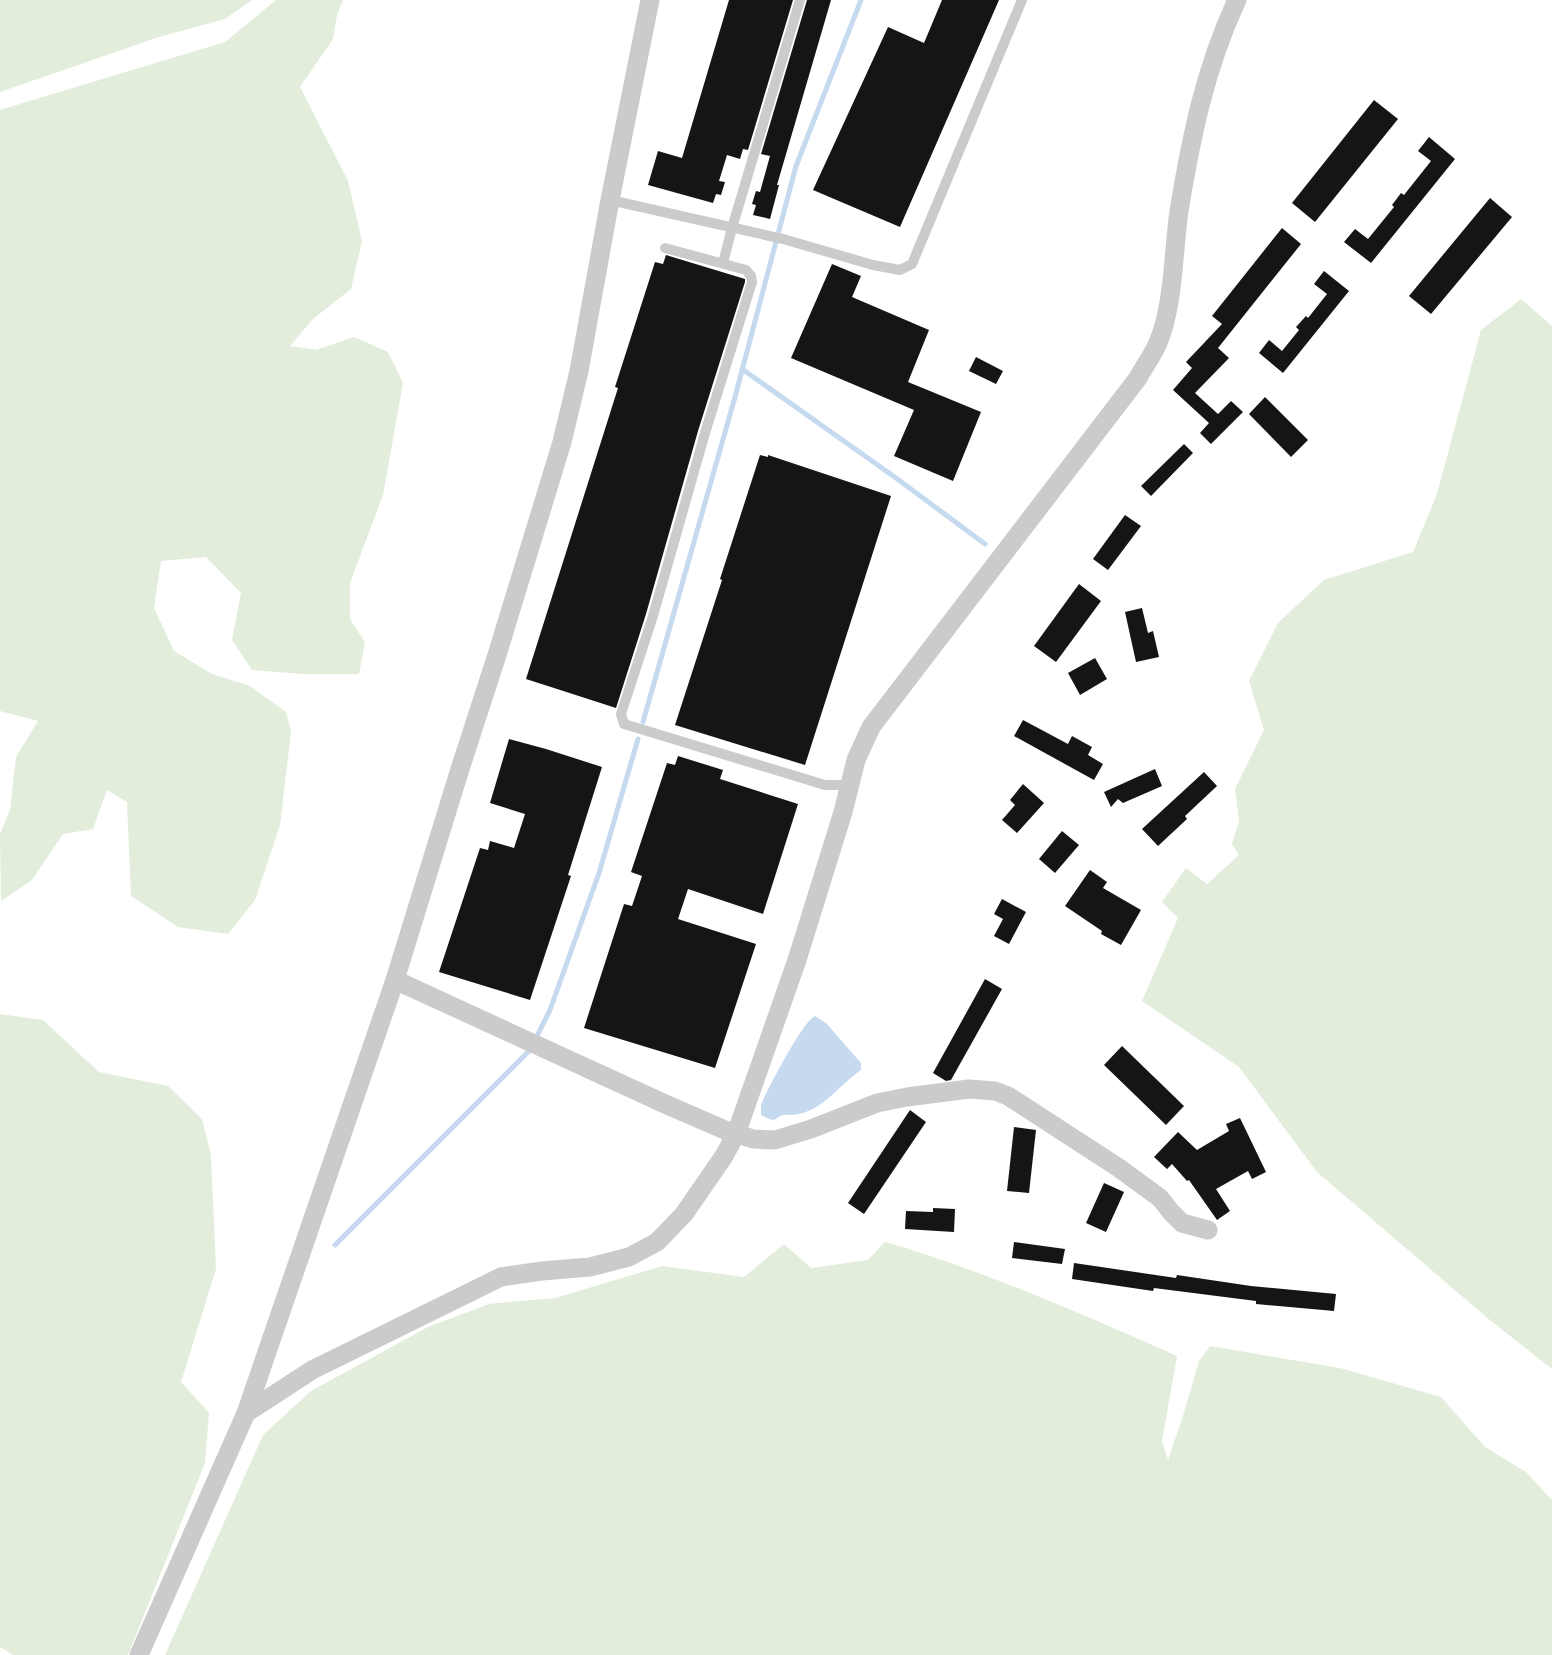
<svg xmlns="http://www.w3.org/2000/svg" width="1552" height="1655" font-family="'Alegreya Sans',sans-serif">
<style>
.green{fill:#e2eddb}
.water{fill:#c5d9ef}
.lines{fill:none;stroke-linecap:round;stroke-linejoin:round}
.stream{stroke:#c5d9ef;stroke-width:5}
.building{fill:#151515}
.lane{stroke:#cbcbcb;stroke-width:10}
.street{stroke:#cbcbcb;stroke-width:19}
</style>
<rect width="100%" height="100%" fill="#fff"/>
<g class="green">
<polygon points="0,0 252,0 225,19 159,37 0,92"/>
<polygon points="276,0 343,0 337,15 333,39 300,87 348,181 362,241 351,289 313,319 290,346 316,350 354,337 388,352 403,383 383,495 350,583 350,619 365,642 359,674 304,674 252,670 232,640 241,593 206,557 161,561 154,608 174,651 212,674 250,686 286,712 291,732 280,825 255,900 228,934 178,927 131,896 127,802 107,790 93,829 63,834 32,880 1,901 0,834 10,810 16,757 38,721 0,711 0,110 225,42"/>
<polygon points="1521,299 1552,326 1552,1369 1491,1321 1317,1172 1239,1067 1142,1001 1178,918 1162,902 1186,868 1207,884 1239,855 1232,844 1239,821 1235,789 1264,730 1249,681 1278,623 1324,580 1413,552 1437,494 1481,330"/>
<polygon points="0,1014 43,1020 99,1072 168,1086 202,1119 211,1155 216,1269 181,1382 209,1413 205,1463 128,1655 13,1655 0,1647"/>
<path d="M885,1242C986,1271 1081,1314 1177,1356L1162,1441L1168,1460L1183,1416L1199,1361L1210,1346L1340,1368L1441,1397L1485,1447L1526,1472L1552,1500V1655H165L263,1435L311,1391L428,1327L489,1304L555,1298L662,1266L744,1277L784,1244L811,1268L868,1260Z"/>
</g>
<path class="water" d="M815,1016L826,1023L861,1063V1070C835,1088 820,1116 786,1115C773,1115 780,1126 761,1115V1105C767,1090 803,1021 815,1016Z"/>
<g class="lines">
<g class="stream">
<polyline points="742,369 896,478 985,544"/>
<polyline points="643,722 735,397 796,166 861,0"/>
<polyline points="536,1038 550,1010 599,873 638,739"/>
<polyline points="335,1245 529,1051"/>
</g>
</g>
<g class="building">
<polygon points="729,0 793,0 748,150 743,149 740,159 727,155 719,181 725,182 721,195 716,194 713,203 648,185 658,151 682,158"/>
<polygon points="807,0 831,0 777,185 779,185 770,219 753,215 756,205 752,204 756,191 760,192 770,156 761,154"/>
<polygon points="942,0 999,0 900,227 813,190 888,27 924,43"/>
<polygon points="1374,100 1398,119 1315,222 1292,203"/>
<polygon points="1429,137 1455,159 1371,263 1344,242 1355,229 1368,239 1394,207 1392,205 1401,193 1404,195 1431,161 1418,151"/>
<polygon points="1490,198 1512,217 1431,314 1409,296"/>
<polygon points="1282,228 1301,244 1218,348 1229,358 1195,393 1218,414 1231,401 1243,412 1211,444 1200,433 1209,423 1173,390 1192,368 1186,362 1222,324 1212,316"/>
<polygon points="666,255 745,279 745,282 698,431 646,614 616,708 526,679 618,388 615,387 655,262 663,264"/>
<polygon points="832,264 861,276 852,297 929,330 908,382 981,412 953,481 894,456 914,410 791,358"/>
<polygon points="1324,271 1349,291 1283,373 1259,353 1269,340 1282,351 1299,330 1296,327 1306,316 1308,318 1327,294 1314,284"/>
<polygon points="976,357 1003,371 996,384 969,371"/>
<polygon points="1265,397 1308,440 1291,457 1249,414"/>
<polygon points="1184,444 1193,453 1151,496 1141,486"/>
<polygon points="760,455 768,457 768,455 891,496 805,765 675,725 722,580 720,579"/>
<polygon points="1125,515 1141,526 1108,570 1093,559"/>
<polygon points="1079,584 1101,601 1056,662 1034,646"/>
<polygon points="1142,608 1148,633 1153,631 1159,657 1136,662 1125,612"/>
<polygon points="1095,658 1107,679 1080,695 1068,673"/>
<polygon points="1023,720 1068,744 1072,736 1092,747 1088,755 1103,764 1094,780 1014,736"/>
<polygon points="509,739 546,749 602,767 568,875 571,876 530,1000 439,972 480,848 488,850 490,841 514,848 525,814 490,803"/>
<polygon points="678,756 723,770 720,779 798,804 763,914 688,889 678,919 756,944 715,1068 584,1028 624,904 632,906 642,876 631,872 667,763 675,765"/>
<polygon points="1155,769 1162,786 1123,803 1118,799 1111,807 1104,792"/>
<polygon points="1204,772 1217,786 1185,816 1187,819 1158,846 1142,829"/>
<polygon points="1023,784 1044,803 1017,833 1002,820 1015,805 1010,800"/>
<polygon points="1062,831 1079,845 1055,873 1039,859"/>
<polygon points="1090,870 1107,882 1103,888 1141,910 1121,945 1101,934 1102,931 1065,906"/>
<polygon points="1002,899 1026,912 1009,944 994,936 1003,919 994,914"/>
<polygon points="985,979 1002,989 951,1080 946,1081 933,1073"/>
<polygon points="1122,1046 1184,1106 1166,1125 1104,1065"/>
<polygon points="910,1110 926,1122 864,1214 848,1203"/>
<polygon points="1240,1118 1266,1172 1252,1179 1248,1171 1216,1189 1230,1211 1217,1220 1189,1180 1187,1181 1172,1164 1167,1169 1154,1157 1178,1132 1197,1150 1229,1131 1226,1124"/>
<polygon points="1014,1127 1036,1130 1029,1193 1007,1191"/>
<polygon points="1104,1183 1124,1192 1106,1232 1086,1223"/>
<polygon points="933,1208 955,1209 954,1232 905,1229 906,1211 933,1212"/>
<polygon points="1014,1242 1065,1249 1062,1264 1012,1258"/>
<polygon points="1074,1263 1176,1278 1177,1275 1251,1286 1336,1294 1334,1311 1256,1304 1256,1301 1154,1288 1153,1291 1072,1279"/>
</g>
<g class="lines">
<g class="lane">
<polyline points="610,200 783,239 873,265 900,270 912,264 1022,0"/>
<polyline points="665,248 746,270 751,276 752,282 705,433 653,616 621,714 624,724 825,785 849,785"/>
<polyline points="723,263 732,228 800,0"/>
</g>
<g class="street">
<polyline points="395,980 665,1104 725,1130 753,1139 775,1140 811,1129 877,1103 907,1097 969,1089 995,1091 1008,1096 1119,1168 1160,1198 1171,1212 1182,1223 1208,1230"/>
<path d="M246,1413L312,1370L501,1277L542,1271L590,1267L629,1257L657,1242L684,1214L724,1156L736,1134L797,960L843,812L856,760L871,727L1138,378C1144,367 1152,356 1157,345C1174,307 1173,253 1179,211C1191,138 1205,68 1237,0"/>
<polyline points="139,1655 246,1413 395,980 460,769 497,655 562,442 579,371 610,200 650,0"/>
</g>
</g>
</svg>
